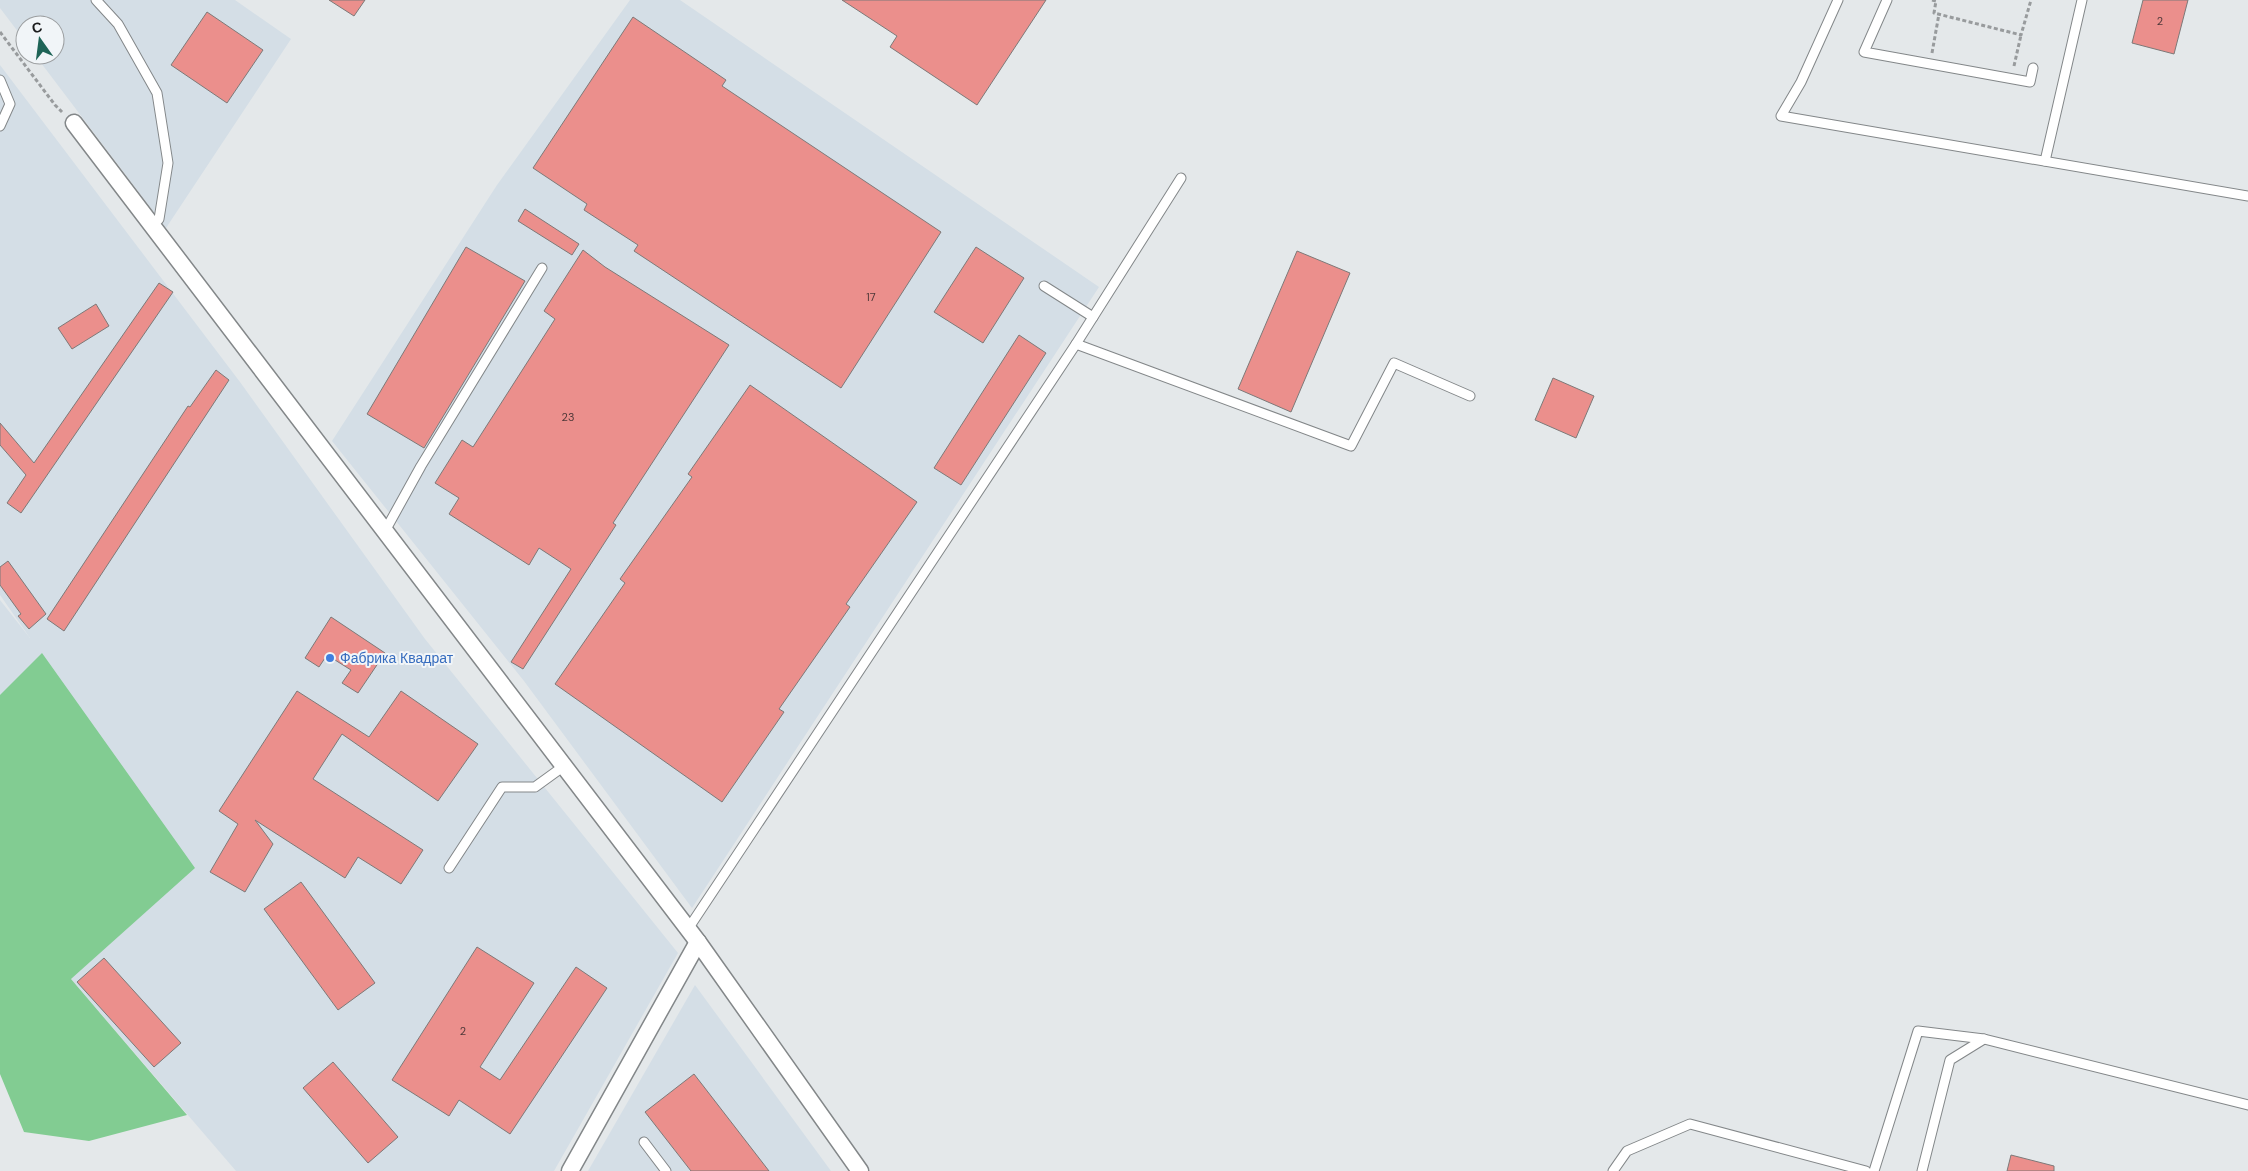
<svg xmlns="http://www.w3.org/2000/svg" width="2248" height="1171" font-family="'DM Sans',sans-serif">
<style>
.built{fill:#d4dee6}
.green{fill:#82cc92}
.building{fill:#eb8f8c;stroke:#7d7978}
.lines{fill:none;stroke-linecap:round;stroke-linejoin:round}
.lane-casing{stroke:#838789;stroke-width:11}
.street-casing{stroke:#838789;stroke-width:19}
.path{stroke:#989b9d;stroke-width:3;stroke-dasharray:4 2.5;stroke-linecap:butt}
.lane{stroke:#fff;stroke-width:9}
.street{stroke:#fff;stroke-width:16}
.shop-dot{fill:#3f7fe0;stroke:#f1f5f8;stroke-width:2}
.labels{text-anchor:middle;stroke-width:4;stroke-linejoin:round;paint-order:stroke}
.number-label{font-size:11px;fill:#4e3838}
.shop-label{font-size:14px;fill:#366cbe;stroke:#f1f5f8;text-anchor:start}
</style>
<rect width="100%" height="100%" fill="#e4e8ea"/>
<g class="built">
<polygon points="0,0 235,0 291,39 166,228 35,55 55,55 55,25 25,25 25,41 0,8"/>
<polygon points="630,0 680,0 1099,287 692,908 524,681 332,441 497,185"/>
<polygon points="0,65 240,382 425,639 678,953 554,1171 236,1171 71,979 194,868 0,695 0,600 30,638 0,595"/>
<polygon points="695,985 831,1171 588,1171"/>
</g>
<polygon class="green" points="42,653 195,868 71,979 187,1115 89,1141 24,1132 0,1074 0,695"/>
<g class="building">
<polygon points="329,0 365,0 354,16"/>
<polygon points="842,0 1046,0 977,105 890,47 897,36"/>
<polygon points="2143,0 2188,0 2174,54 2132,43"/>
<polygon points="207,12 263,50 227,103 171,65"/>
<polygon points="633,17 726,80 722,86 941,232 841,388 634,251 638,245 584,210 587,204 533,168"/>
<polygon points="525,209 579,244 572,255 518,221"/>
<polygon points="466,247 525,281 424,448 367,414"/>
<polygon points="976,247 1024,278 983,343 934,312"/>
<polygon points="583,250 605,267 729,345 613,523 616,525 523,669 511,662 571,569 539,548 529,565 449,514 459,498 435,483 462,440 473,447 555,319 544,311"/>
<polygon points="1297,251 1350,273 1291,412 1238,389"/>
<polygon points="159,283 173,292 21,513 7,503 26,475 0,445 0,423 34,463"/>
<polygon points="96,304 109,326 72,349 58,328"/>
<polygon points="1019,335 1046,353 961,485 934,468"/>
<polygon points="216,370 229,380 64,631 47,619 188,406 190,407"/>
<polygon points="1553,378 1594,396 1576,438 1535,420"/>
<polygon points="750,385 917,502 846,604 850,607 779,709 784,712 722,802 555,684 625,583 620,579 692,477 688,474"/>
<polygon points="8,561 46,614 29,629 18,616 21,614 0,585 0,567"/>
<polygon points="331,617 385,653 358,693 342,683 351,670 327,655 319,667 305,658"/>
<polygon points="297,691 369,737 401,691 478,744 438,801 342,734 313,779 423,850 401,884 358,857 345,878 255,820 273,844 245,892 210,872 238,824 219,811"/>
<polygon points="301,882 375,983 338,1010 264,909"/>
<polygon points="477,947 534,983 480,1067 500,1080 576,967 607,988 510,1134 459,1100 449,1116 392,1080"/>
<polygon points="104,958 181,1043 154,1067 77,982"/>
<polygon points="333,1062 398,1137 368,1163 303,1088"/>
<polygon points="694,1074 769,1171 691,1171 645,1112"/>
<polygon points="2011,1155 2054,1166 2054,1171 2007,1171"/>
</g>
<g class="lines">
<defs>
<g id="lane">
<polyline points="96,0 118,24 157,93 168,163 159,219 152,226"/>
<polyline points="1838,0 1801,82 1781,116 2248,196"/>
<polyline points="1887,0 1864,52 2030,82 2033,68"/>
<polyline points="0,80 10,104 0,126"/>
<polyline points="2045,161 2082,0"/>
<polyline points="1044,286 1093,317"/>
<polyline points="1076,344 1351,446 1394,363 1470,396"/>
<polyline points="385,531 421,466 542,268"/>
<polyline points="449,868 502,787 535,787 564,766"/>
<polyline points="688,929 1076,344 1181,178"/>
<polyline points="644,1142 666,1171"/>
<polyline points="1613,1171 1627,1151 1690,1124 1866,1171"/>
<polyline points="1874,1171 1918,1031 1984,1039"/>
<polyline points="1922,1171 1950,1060 1984,1039 2248,1105"/>
</g>
<g id="street">
<polyline points="74,123 698,942 860,1171"/>
<polyline points="570,1171 698,942"/>
</g>
</defs>
<use href="#lane" class="lane-casing"/>
<use href="#street" class="street-casing"/>
<g class="path">
<polyline points="1932,0 1936,1 1934,13 2021,35 2031,0"/>
<polyline points="0,32 55,105 62,112"/>
<polyline points="1932,53 1939,14"/>
<polyline points="2014,66 2021,35"/>
</g>
<use href="#lane" class="lane"/>
<use href="#street" class="street"/>
</g>
<circle class="shop-dot" cx="330" cy="658" r="5"/>
<g class="labels">
<g class="number-label">
<text x="2160" y="25">2</text>
<text x="871" y="301">17</text>
<text x="568" y="421">23</text>
<text x="463" y="1035">2</text>
</g>
<g class="shop-label">
<text x="340" y="663">Фабрика Квадрат</text>
</g>
</g>
<g transform="translate(40 40) rotate(346)"><circle r="24" fill="#f1f5f8" stroke="#9b9ea0"/>
<path d="M0-4L9 19L0 12L-9 19Z" fill="#1e6457"/>
<text y="-8" font-size="14" font-weight="bold" text-anchor="middle" fill="#1a1b1c">С</text>
</g>
</svg>
